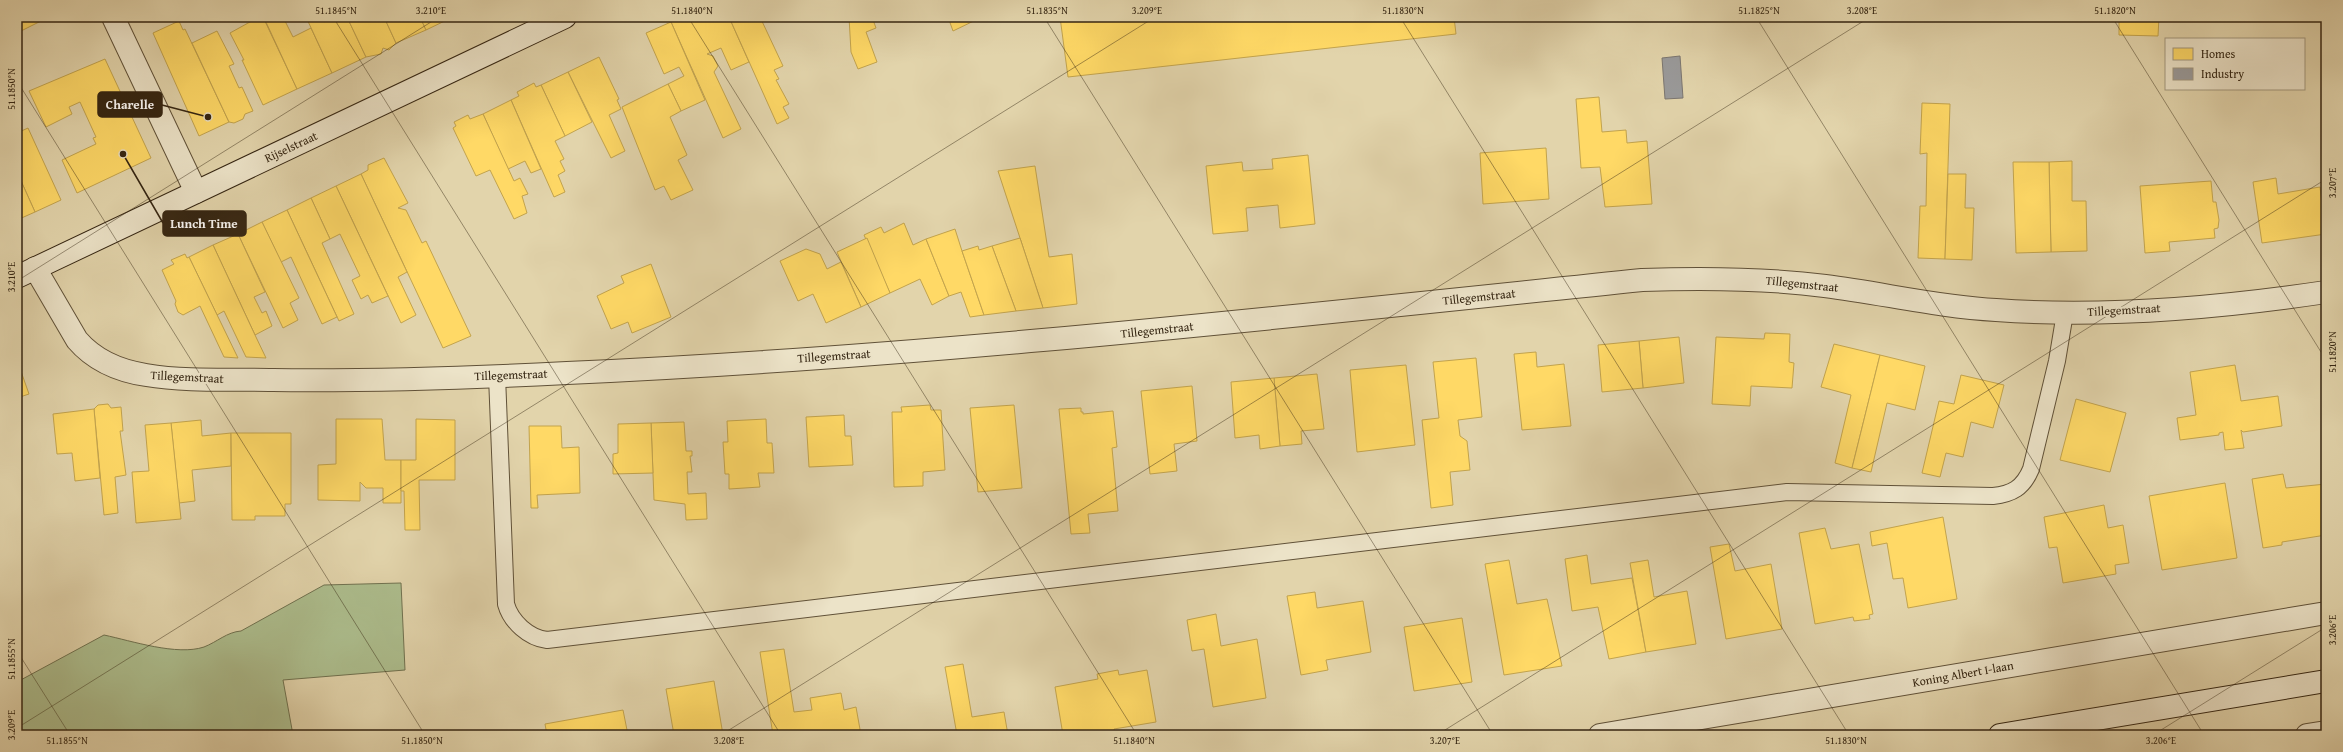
<svg xmlns="http://www.w3.org/2000/svg" width="2343" height="752" font-family="'Gentium Book Plus',serif">
<style>
.green{fill:#adbe8e;stroke:#707250}
.homes{fill:#ffd966;stroke:#c2a34d}
.industry{fill:#999;stroke:#7b7670}
.lines{fill:none;stroke-linecap:round;stroke-linejoin:round}
.lane-casing{stroke:#605138;stroke-width:18}
.street-casing{stroke:#605138;stroke-width:24}
.secondary-casing{stroke:#342512;stroke-width:24}
.lane{stroke:#ece3c8;stroke-width:16}
.street{stroke:#ece3c8;stroke-width:22}
.secondary{stroke:#ece3c8;stroke-width:22}
.ticks{fill:none;stroke:#342512;stroke-width:1;stroke-opacity:0.45}
.labels{text-anchor:middle;stroke-width:4;stroke-linejoin:round;paint-order:stroke}
.street-label{font-size:12px;fill:#342512;stroke:#ece3c8}
.leader{fill:none;stroke:#342512;stroke-width:1.5}
.callout-dot{fill:#342512;stroke:#ece3c8;stroke-width:1.5}
.callout{fill:#342512;stroke:#342512;stroke-width:1.5}
.callout-label{font-size:13px;text-anchor:middle;font-weight:bold;fill:#fff}
.neatline{fill:none;stroke:#342512;stroke-width:1.5}
.ticks-label{font-size:10px;text-anchor:middle;fill:#342512}
</style>
<rect width="100%" height="100%" fill="#e2d4ab"/>
<filter id="stains"><feTurbulence type="fractalNoise" baseFrequency=".005" numOctaves="4"/><feColorMatrix values="0 0 0 0 .2 0 0 0 0 .09 0 0 0 0 .02 0 0 0 .5 -.17"/></filter>
<radialGradient id="worn" r=".72"><stop offset=".6" stop-color="#630" stop-opacity="0"/><stop offset="1" stop-color="#630" stop-opacity=".3"/></radialGradient>
<path class="green" d="M401,583L405,670L283,680L293,735H18L17,732V682L104,635C132,641 177,656 204,647C217,642 227,632 241,631L324,585Z"/>
<g class="homes">
<polygon points="17,17 49,17 17,33"/>
<polygon points="259,17 263,17 297,89 263,105 242,60 244,60 230,33"/>
<polygon points="270,17 283,17 293,37 311,28 332,73 297,89 265,20"/>
<polygon points="306,17 321,17 324,22 333,17 347,17 366,57 332,73"/>
<polygon points="347,17 384,17 396,43 389,50 383,48 381,54 366,57"/>
<polygon points="384,17 420,17 426,30 396,43"/>
<polygon points="420,17 453,17 426,30"/>
<polygon points="680,17 729,17 749,62 731,70 721,48 707,54 713,56 718,66 714,72 741,129 723,138 671,22"/>
<polygon points="729,17 760,17 783,66 774,70 779,79 776,80 789,104 783,107 789,118 777,124"/>
<polygon points="820,17 849,17 849,18 821,19"/>
<polygon points="849,17 872,17 876,28 866,32 877,62 858,69 851,52"/>
<polygon points="948,17 982,17 953,31"/>
<polygon points="1060,17 1454,17 1456,34 1068,77"/>
<polygon points="2119,17 2159,17 2158,36 2119,35"/>
<polygon points="179,21 183,30 185,29 229,122 199,136 153,33"/>
<polygon points="671,22 705,100 681,111 668,84 684,76 679,67 664,74 646,33"/>
<polygon points="217,31 234,64 229,66 239,88 242,87 253,111 245,114 243,119 234,123 229,122 192,43"/>
<polygon points="599,57 619,99 617,100 621,109 609,115 625,151 611,158 568,72"/>
<polygon points="105,59 151,158 77,193 62,160 96,144 93,138 96,137 80,102 69,107 72,114 46,127 29,91"/>
<polygon points="568,72 592,122 565,136 541,85"/>
<polygon points="534,83 536,87 541,85 565,136 555,141 564,159 560,161 565,171 558,175 565,192 554,197 511,100 519,96 517,92"/>
<polygon points="668,84 681,111 670,117 687,155 678,160 693,190 671,200 664,186 655,190 622,107"/>
<polygon points="1599,97 1602,132 1626,130 1627,143 1647,141 1652,204 1605,207 1600,167 1581,168 1576,99"/>
<polygon points="511,100 541,169 531,173 525,161 508,169 483,114"/>
<polygon points="1922,103 1950,104 1945,259 1918,258 1920,206 1926,206 1927,153 1920,154"/>
<polygon points="483,114 514,181 520,178 528,194 522,196 527,213 514,219 490,170 476,176 453,128 456,126 454,122 468,115 470,119"/>
<polygon points="28,128 61,200 35,212 17,172 17,133"/>
<polygon points="1546,148 1549,199 1483,204 1480,153"/>
<polygon points="1308,155 1315,224 1280,228 1278,205 1246,208 1248,231 1213,234 1206,166 1242,162 1243,171 1273,169 1272,159"/>
<polygon points="384,158 408,203 398,208 406,210 422,243 426,241 471,336 443,348 361,174 368,170 368,165"/>
<polygon points="2072,161 2072,201 2086,201 2087,251 2051,252 2049,162"/>
<polygon points="2013,162 2049,162 2051,252 2016,253"/>
<polygon points="1035,166 1049,257 1072,254 1077,304 1043,308 998,171"/>
<polygon points="17,172 35,212 17,220"/>
<polygon points="361,174 407,272 398,277 416,315 401,323 336,186"/>
<polygon points="1948,174 1966,174 1965,208 1974,208 1972,260 1945,259"/>
<polygon points="2276,178 2278,194 2320,187 2326,234 2262,243 2253,182"/>
<polygon points="2211,181 2213,202 2216,202 2219,220 2218,228 2214,229 2215,238 2169,242 2170,251 2145,253 2140,186"/>
<polygon points="336,186 388,296 372,303 368,295 361,299 352,280 360,276 340,234 330,239 311,198"/>
<polygon points="311,198 330,239 322,243 354,314 339,321 287,210"/>
<polygon points="287,210 337,317 322,324 291,257 281,262 262,222"/>
<polygon points="262,222 299,298 290,303 298,320 283,328 238,234"/>
<polygon points="904,223 913,245 926,239 949,296 932,305 920,279 890,293 864,235 881,227 884,233"/>
<polygon points="955,229 962,251 984,315 970,317 961,292 949,296 926,239"/>
<polygon points="238,234 265,292 254,297 262,313 266,311 272,326 255,335 213,245"/>
<polygon points="867,238 890,293 861,307 837,252"/>
<polygon points="1020,238 1043,308 1016,311 992,246"/>
<polygon points="213,245 255,335 266,358 246,357 224,311 217,315 189,257"/>
<polygon points="978,246 979,250 992,246 1016,311 984,315 962,251"/>
<polygon points="806,249 820,254 827,269 841,262 861,307 826,323 813,294 798,301 780,261"/>
<polygon points="185,254 187,258 189,257 238,358 224,357 200,306 183,315 178,312 175,304 176,301 162,270 174,264 171,260"/>
<polygon points="651,264 671,317 632,333 628,322 611,329 597,296 624,283 621,276"/>
<polygon points="1765,333 1790,334 1789,362 1794,363 1792,388 1751,386 1750,406 1712,404 1716,337 1764,339"/>
<polygon points="1679,337 1684,383 1643,388 1639,341"/>
<polygon points="1639,341 1643,388 1602,392 1598,345"/>
<polygon points="1834,344 1880,355 1852,468 1835,463 1851,395 1821,387"/>
<polygon points="1536,352 1537,367 1564,364 1571,426 1522,430 1514,354"/>
<polygon points="1880,355 1925,366 1915,410 1887,403 1871,472 1852,468"/>
<polygon points="1476,358 1482,417 1458,420 1460,436 1467,441 1470,470 1450,472 1453,505 1431,508 1422,420 1439,418 1433,362"/>
<polygon points="17,360 29,394 17,398"/>
<polygon points="1406,365 1415,445 1357,452 1350,370"/>
<polygon points="2235,365 2241,401 2278,396 2282,426 2243,432 2241,430 2244,448 2225,450 2223,432 2219,433 2219,435 2180,440 2177,418 2196,415 2190,372"/>
<polygon points="1317,374 1324,429 1301,431 1302,444 1280,446 1274,378"/>
<polygon points="1961,375 2004,385 1993,428 1971,422 1963,457 1946,453 1940,477 1922,473 1939,401 1954,404"/>
<polygon points="1274,378 1280,446 1260,449 1259,435 1235,438 1231,382"/>
<polygon points="1192,386 1197,441 1174,444 1177,471 1150,474 1141,391"/>
<polygon points="2076,399 2126,413 2110,472 2060,460"/>
<polygon points="108,404 111,408 121,407 123,431 120,431 126,475 115,477 118,513 104,515 94,409 98,405"/>
<polygon points="930,405 931,410 941,410 945,470 923,472 923,486 894,487 892,412 902,412 901,407"/>
<polygon points="1014,405 1022,488 978,492 970,408"/>
<polygon points="1081,408 1081,412 1083,412 1083,414 1113,411 1117,447 1112,448 1118,511 1088,514 1090,533 1071,534 1059,409"/>
<polygon points="94,409 100,478 75,481 72,453 57,454 53,414"/>
<polygon points="844,415 845,436 851,436 853,465 809,467 806,417"/>
<polygon points="336,419 382,419 385,460 401,460 401,503 383,503 383,488 366,488 360,482 360,501 318,500 318,465 336,464"/>
<polygon points="416,419 455,420 455,480 419,480 420,530 405,530 404,491 401,491 401,460 416,460"/>
<polygon points="766,419 767,443 772,443 774,473 758,473 760,487 729,489 729,474 725,474 723,442 728,442 727,421"/>
<polygon points="201,420 202,436 231,433 231,466 192,470 195,501 179,503 171,423"/>
<polygon points="684,422 686,451 692,451 692,456 690,456 692,472 687,472 688,494 706,493 707,519 686,520 685,504 654,500 651,423"/>
<polygon points="171,423 181,519 136,523 132,472 149,471 145,425"/>
<polygon points="651,423 653,473 613,474 613,454 618,453 618,424"/>
<polygon points="529,426 561,426 562,448 579,447 580,493 537,495 538,508 531,508"/>
<polygon points="231,433 291,433 291,504 285,504 285,516 255,516 255,520 232,520"/>
<polygon points="2283,474 2286,488 2326,484 2326,535 2282,542 2282,545 2263,548 2252,479"/>
<polygon points="2225,483 2237,558 2162,570 2149,496"/>
<polygon points="2104,505 2108,528 2123,525 2129,563 2115,565 2116,574 2063,583 2057,547 2049,548 2044,517"/>
<polygon points="1943,517 1957,599 1908,608 1903,578 1893,579 1887,543 1872,546 1870,532"/>
<polygon points="1825,528 1831,549 1859,544 1873,614 1869,615 1870,619 1854,621 1853,617 1815,624 1799,533"/>
<polygon points="1729,544 1735,571 1771,564 1782,629 1726,639 1710,547"/>
<polygon points="1587,555 1591,584 1632,578 1646,652 1609,659 1598,607 1572,611 1565,559"/>
<polygon points="1509,560 1517,604 1547,599 1562,666 1504,675 1485,564"/>
<polygon points="1648,560 1654,597 1687,591 1696,644 1646,652 1630,563"/>
<polygon points="1315,592 1317,608 1363,601 1371,652 1326,660 1328,670 1301,675 1287,596"/>
<polygon points="1216,614 1221,646 1257,639 1266,698 1213,707 1204,649 1192,651 1187,620"/>
<polygon points="1462,618 1472,682 1414,691 1404,627"/>
<polygon points="784,649 794,712 812,710 810,698 841,693 844,710 856,707 861,735 773,735 760,652"/>
<polygon points="963,664 972,717 1004,712 1008,735 957,735 945,667"/>
<polygon points="1118,670 1119,675 1147,670 1156,722 1114,729 1115,735 1063,735 1055,687 1098,679 1097,674"/>
<polygon points="714,681 723,735 674,735 666,689"/>
<polygon points="623,710 628,735 547,735 545,724"/>
</g>
<polygon class="industry" points="1680,56 1683,98 1665,99 1662,58"/>
<g class="lines">
<defs>
<path id="lane" d="M497,376L506,604C511,622 529,638 547,640L1787,492L1993,496C2012,494 2023,488 2031,469L2057,361L2065,313"/>
<g id="street">
<polyline points="113,17 196,192"/>
<path d="M35,268L77,340C95,361 120,371 146,375C187,382 232,379 273,380C371,381 469,378 567,373C926,357 1284,317 1642,280C1703,278 1764,278 1825,286C1882,293 1938,307 1996,310C2105,318 2218,308 2326,292"/>
<polyline points="1600,735 2326,613"/>
<polyline points="2307,735 2326,732"/>
</g>
<g id="secondary">
<polyline points="17,277 565,17"/>
<polyline points="2000,735 2326,681"/>
</g>
</defs>
<use href="#lane" class="lane-casing"/>
<use href="#street" class="street-casing"/>
<use href="#secondary" class="secondary-casing"/>
<use href="#lane" class="lane"/>
<use href="#street" class="street"/>
<use href="#secondary" class="secondary"/>
</g>
<path class="ticks" d="M333,17L781,735M688,17L1137,735M1044,17L1493,735M1400,17L1849,735M1756,17L2204,735M2112,17L2326,360M17,81L425,735M17,281L439,17M17,651L70,735M17,728L1155,17M721,735L1870,17M1437,735L2326,179M2153,735L2326,627"/>
<g class="labels">
<g class="street-label">
<text transform="translate(291 147) rotate(-25)" y="4">Rijselstraat</text>
<text transform="translate(1802 284) rotate(6)" y="4">Tillegemstraat</text>
<text transform="translate(1479 297) rotate(-6)" y="4">Tillegemstraat</text>
<text transform="translate(2124 310) rotate(-3)" y="4">Tillegemstraat</text>
<text transform="translate(1157 330) rotate(-6)" y="4">Tillegemstraat</text>
<text transform="translate(834 356) rotate(-4)" y="4">Tillegemstraat</text>
<text transform="translate(511 375) rotate(-2)" y="4">Tillegemstraat</text>
<text transform="translate(187 377) rotate(3)" y="4">Tillegemstraat</text>
<text transform="translate(1963 674) rotate(-10)" y="4">Koning Albert I-laan</text>
</g>
</g>
<path class="leader" d="M208 117L162 105M123 154L163 223"/>
<g class="callout-dot">
<circle cx="208" cy="117" r="4"/>
<circle cx="123" cy="154" r="4"/>
</g>
<g class="callout">
<rect x="98" y="92" width="64" height="25" rx="4"/>
<rect x="163" y="211" width="83" height="25" rx="4"/>
</g>
<g class="callout-label">
<text x="130" y="109">Charelle</text>
<text x="204" y="228">Lunch Time</text>
</g>
<rect width="2343" height="752" fill="none" stroke="#e2d4ab" stroke-width="44"/>
<rect x="2165" y="38" width="140" height="52" fill="#ece3c8" stroke="#a2977f"/>
<rect x="2173" y="48" width="20" height="12" fill="#ffd966" stroke="#a2977f"/>
<text x="2201" y="58" font-size="12" fill="#342512">Homes</text>
<rect x="2173" y="68" width="20" height="12" fill="#999999" stroke="#a2977f"/>
<text x="2201" y="78" font-size="12" fill="#342512">Industry</text>
<rect x="22" y="22" width="2299" height="708" class="neatline"/>
<g class="ticks-label">
<text x="336" y="14">51.1845°N</text>
<text x="431" y="14">3.210°E</text>
<text x="692" y="14">51.1840°N</text>
<text x="1047" y="14">51.1835°N</text>
<text x="1147" y="14">3.209°E</text>
<text x="1403" y="14">51.1830°N</text>
<text x="1759" y="14">51.1825°N</text>
<text x="1862" y="14">3.208°E</text>
<text x="2115" y="14">51.1820°N</text>
<text transform="translate(11 89) rotate(-90)" y="4">51.1850°N</text>
<text transform="translate(2332 183) rotate(-90)" y="4">3.207°E</text>
<text transform="translate(11 277) rotate(-90)" y="4">3.210°E</text>
<text transform="translate(2332 352) rotate(-90)" y="4">51.1820°N</text>
<text transform="translate(2332 630) rotate(-90)" y="4">3.206°E</text>
<text transform="translate(11 659) rotate(-90)" y="4">51.1855°N</text>
<text transform="translate(11 725) rotate(-90)" y="4">3.209°E</text>
<text x="67" y="744">51.1855°N</text>
<text x="422" y="744">51.1850°N</text>
<text x="729" y="744">3.208°E</text>
<text x="1134" y="744">51.1840°N</text>
<text x="1445" y="744">3.207°E</text>
<text x="1846" y="744">51.1830°N</text>
<text x="2161" y="744">3.206°E</text>
</g>
<rect width="100%" height="100%" filter="url(#stains)"/>
<rect width="100%" height="100%" fill="url(#worn)"/>
</svg>
